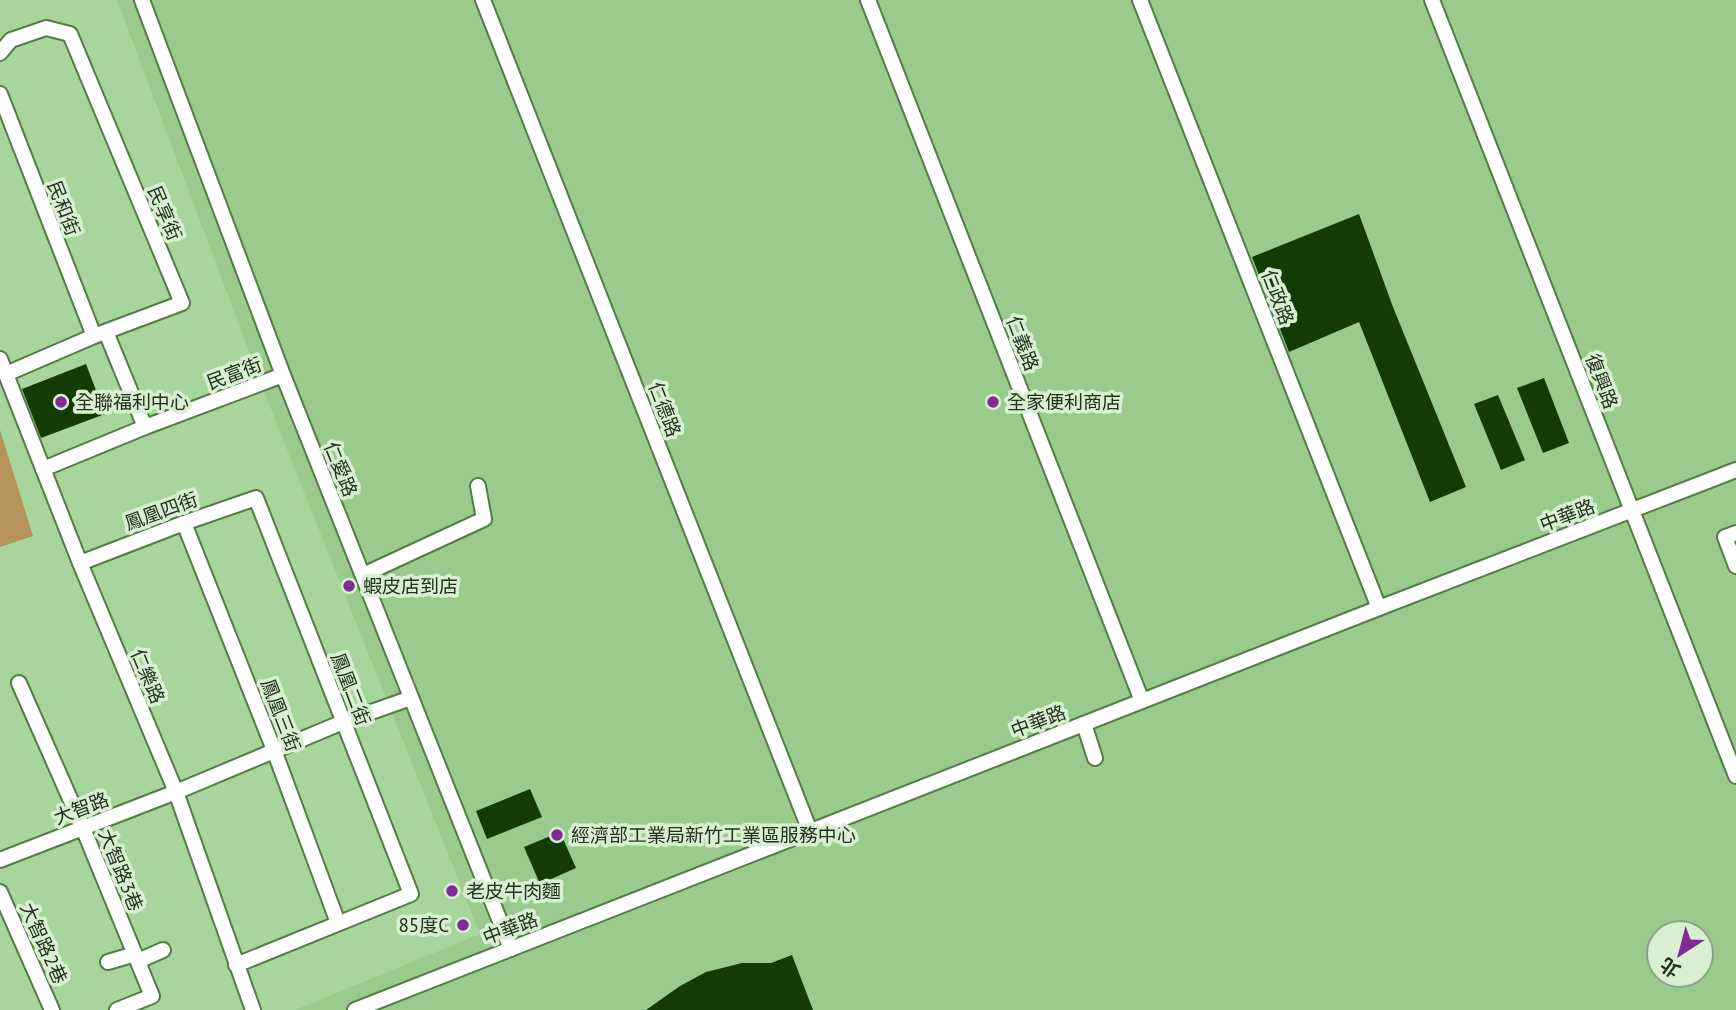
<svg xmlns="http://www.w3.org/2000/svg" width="1736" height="1010" font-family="'PT Sans','Noto Sans TC',sans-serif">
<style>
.built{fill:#9acb8c;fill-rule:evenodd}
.green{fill:#b6935b}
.building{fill:#143b04}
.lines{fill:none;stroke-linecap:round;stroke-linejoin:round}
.minor-casing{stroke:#537c47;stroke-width:18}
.minor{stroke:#fff;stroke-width:14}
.poi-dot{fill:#822b98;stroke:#d8efd1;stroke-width:2.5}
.labels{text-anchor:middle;stroke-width:7;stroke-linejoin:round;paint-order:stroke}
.street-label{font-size:19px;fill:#20321b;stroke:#d8efd1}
.poi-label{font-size:19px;fill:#20321b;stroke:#d8efd1;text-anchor:start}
</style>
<rect width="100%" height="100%" fill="#a8d59b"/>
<path class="built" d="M117,0H1736V1010H295L480,934L267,399ZM1659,933H1701V975H1659Z"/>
<polygon class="green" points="0,430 33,536 0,547"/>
<g class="building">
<polygon points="1359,214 1393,307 1466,487 1430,502 1359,322 1289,352 1252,257"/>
<polygon points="86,364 105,414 41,438 22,389"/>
<polygon points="1544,378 1569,443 1543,453 1517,388"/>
<polygon points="1498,395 1525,460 1501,470 1474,404"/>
<polygon points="530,789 542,817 487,839 476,811"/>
<polygon points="560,832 576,868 540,884 524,847"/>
<polygon points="792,955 813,1010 646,1010 680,986 706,972 742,963 771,963"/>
</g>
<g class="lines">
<defs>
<g id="minor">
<polyline points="142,0 283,375 511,949"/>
<polyline points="483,0 810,831"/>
<polyline points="868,0 1142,701"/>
<polyline points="1140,0 1379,608"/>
<polyline points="1432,0 1736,776"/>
<polyline points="0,53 11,40 46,28 70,34 182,303 94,336 6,374"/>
<polyline points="0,94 94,336"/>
<polyline points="106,332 145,427"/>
<polyline points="0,359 80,563 176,792 253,1010"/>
<polyline points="43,469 145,427 283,375"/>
<polyline points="184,523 274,750 338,923"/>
<polyline points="1736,533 1725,537 1736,566"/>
<polyline points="80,563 184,523 256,498 411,894 236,965"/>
<polyline points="363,575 484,519 478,486"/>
<polyline points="19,683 83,828 152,996 117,1010"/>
<polyline points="1084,724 1095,758"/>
<polyline points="0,860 176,792 343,722 411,698"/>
<polyline points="0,892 52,1010"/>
<polyline points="138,961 163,950"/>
<polyline points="108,962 135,954"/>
<polyline points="355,1010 1379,608 1736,470"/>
</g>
</defs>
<use href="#minor" class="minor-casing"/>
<use href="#minor" class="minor"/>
</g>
<g class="poi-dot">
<circle cx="61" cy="402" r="7"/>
<circle cx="993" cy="402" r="7"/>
<circle cx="349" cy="586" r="7"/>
<circle cx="557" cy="835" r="7"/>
<circle cx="452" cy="891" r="7"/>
<circle cx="463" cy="925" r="7"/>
</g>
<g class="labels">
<g class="street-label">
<text transform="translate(64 208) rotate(69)" y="7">民和街</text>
<text transform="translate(165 213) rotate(67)" y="7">民享街</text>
<text transform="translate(1278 297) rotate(69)" y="7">仁政路</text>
<text transform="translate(1023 343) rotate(69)" y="7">仁義路</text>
<text transform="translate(234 373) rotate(-21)" y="7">民富街</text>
<text transform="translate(1602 381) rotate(69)" y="7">復興路</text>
<text transform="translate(665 409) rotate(69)" y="7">仁德路</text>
<text transform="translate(341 469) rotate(68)" y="7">仁愛路</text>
<text transform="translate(161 511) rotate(-20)" y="7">鳳凰四街</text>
<text transform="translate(1567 515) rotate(-21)" y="7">中華路</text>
<text transform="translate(148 676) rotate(67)" y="7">仁樂路</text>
<text transform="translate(351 689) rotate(69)" y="7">鳳凰二街</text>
<text transform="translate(281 715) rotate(69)" y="7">鳳凰三街</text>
<text transform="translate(1038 721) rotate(-21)" y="7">中華路</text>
<text transform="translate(81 808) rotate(-21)" y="7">大智路</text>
<text transform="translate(121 870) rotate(68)" y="7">大智路3巷</text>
<text transform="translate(510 928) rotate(-21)" y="7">中華路</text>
<text transform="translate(44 943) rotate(66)" y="7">大智路2巷</text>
</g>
<g class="poi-label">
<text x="75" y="409">全聯福利中心</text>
<text x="1007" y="409">全家便利商店</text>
<text x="363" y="593">蝦皮店到店</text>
<text x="571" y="842">經濟部工業局新竹工業區服務中心</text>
<text x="466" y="898">老皮牛肉麵</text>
<text x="449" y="932" text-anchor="end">85度C</text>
</g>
</g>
<g transform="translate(1680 954) rotate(216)"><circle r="33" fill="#d8efd1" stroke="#8ea388" stroke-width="2"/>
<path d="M0-5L12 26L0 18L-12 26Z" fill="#822b98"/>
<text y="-10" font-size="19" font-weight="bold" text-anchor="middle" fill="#20321b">北</text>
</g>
</svg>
